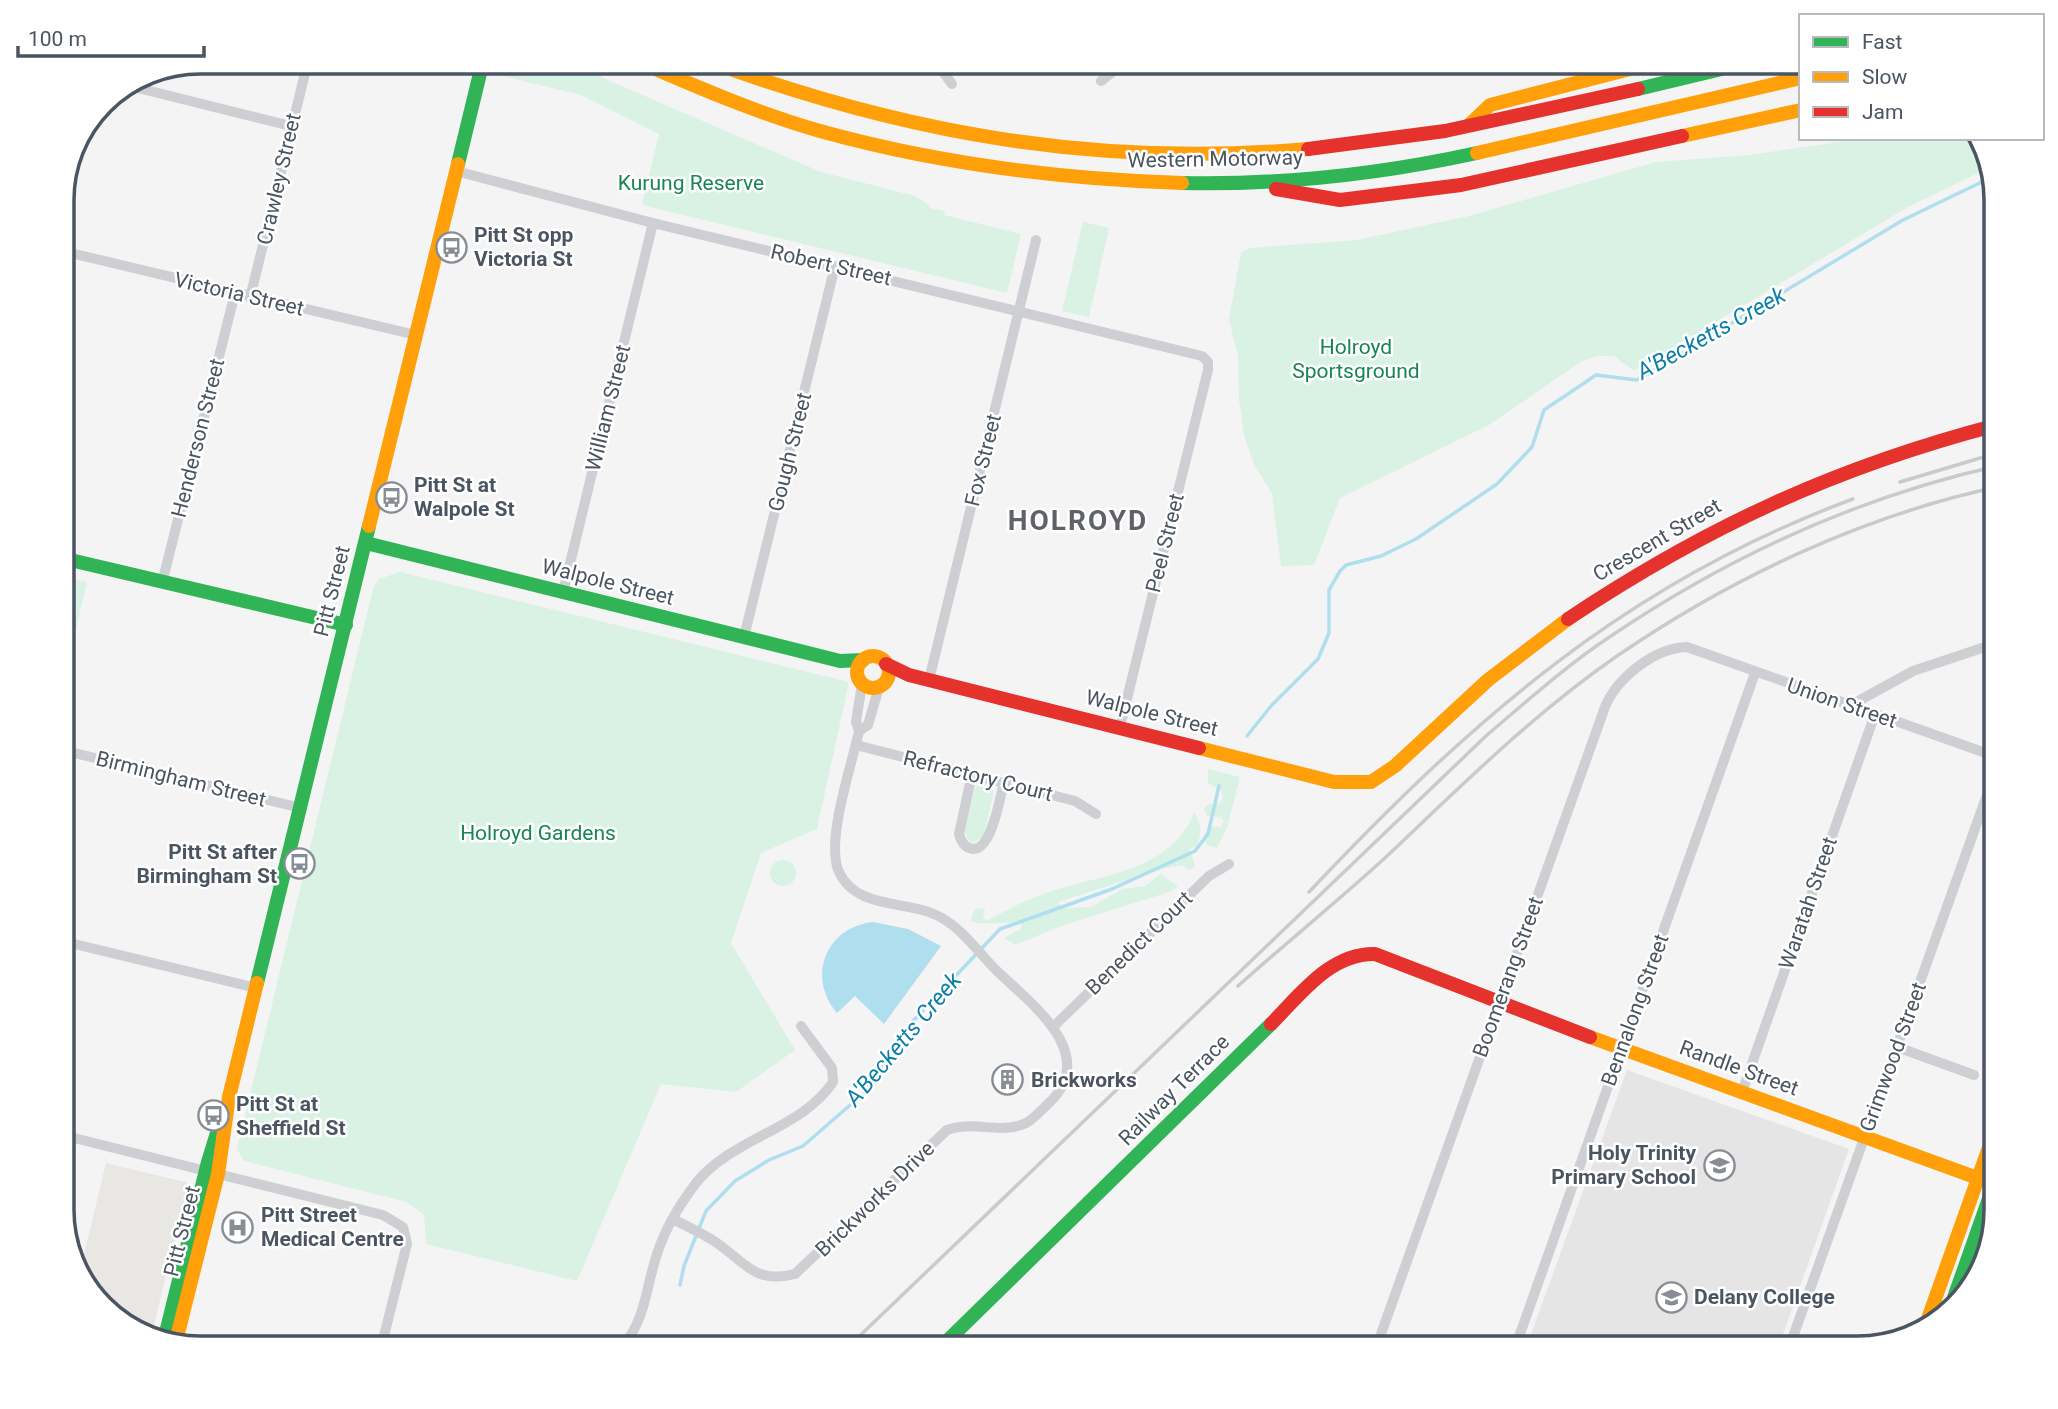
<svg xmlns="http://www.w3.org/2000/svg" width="2058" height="1409" font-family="Roboto,sans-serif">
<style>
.commercial{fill:#e8e7e3}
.education{fill:#e6e5e6}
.green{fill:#d9f2e4}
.water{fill:#afdeef}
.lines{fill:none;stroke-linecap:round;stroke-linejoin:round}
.stream{stroke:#afdeef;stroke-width:3.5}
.street{stroke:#cecfd2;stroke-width:10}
.fast{stroke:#30b455;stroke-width:14}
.slow{stroke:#ff9f0a;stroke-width:14}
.jam{stroke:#e5322d;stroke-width:14}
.rail{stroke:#c9cacc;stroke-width:3.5}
.labels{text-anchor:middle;stroke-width:5;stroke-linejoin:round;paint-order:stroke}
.street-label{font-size:21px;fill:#4a5561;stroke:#fff}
.park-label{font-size:21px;fill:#188555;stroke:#fff}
.poi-label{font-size:21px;font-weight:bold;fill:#4a5561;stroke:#fff;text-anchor:start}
.water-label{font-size:23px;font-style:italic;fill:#0c7fa9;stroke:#fff}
.district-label{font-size:28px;font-weight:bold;letter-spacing:2px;fill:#5f6268;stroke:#fff}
.rim{fill:none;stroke:#4a5561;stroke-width:3.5}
</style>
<rect width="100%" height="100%" fill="#f4f4f4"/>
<polygon class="commercial" points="106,1163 189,1183 152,1333 122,1324 79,1275"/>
<polygon class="education" points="1627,1070 1849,1149 1778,1348 1662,1348 1663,1343 1641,1335 1636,1348 1526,1348"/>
<g class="green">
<polygon points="503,61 571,61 610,81 821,172 915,196 929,205 929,208 945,211 944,215 1021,234 1007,293 642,205 659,134 581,95 499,75"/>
<polygon points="1865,138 1982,138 1989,168 1908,207 1634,371 1614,356 1596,356 1579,363 1489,425 1340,498 1314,565 1281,566 1272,494 1254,464 1244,435 1239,399 1238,356 1229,320 1241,252 1250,248 1357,240 1469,216 1656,162 1750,155"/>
<polygon points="1083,222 1109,228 1089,317 1062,311"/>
<polygon points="400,572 849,682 817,829 761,853 731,943 795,1050 736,1092 661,1084 577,1281 426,1244 424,1215 407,1202 244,1161 237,1148 374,585 379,579"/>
<polygon points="62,576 87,582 70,655 62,653"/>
<polygon points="1208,769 1240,777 1227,828 1217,848 1207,845 1203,835 1213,826 1221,827 1224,821 1221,817 1207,816 1204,809 1208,804 1219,804 1223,798 1221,790 1208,783"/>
<polygon points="982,782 990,784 994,792 983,838 971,843 964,832 975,787"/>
<path d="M1194,812C1202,824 1202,832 1197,846L1190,849L1195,867L1190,870L1182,865L1166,868L1058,902L1062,908L1091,907L1122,889L1145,886L1161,874L1178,887L1166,893L1064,925L1015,945L1004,938L1022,928L1020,924C1002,920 987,927 970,921L975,909L985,908L983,916L986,921C1004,912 1021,902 1040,895C1094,875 1171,874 1194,812Z"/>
<circle cx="783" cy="873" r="13"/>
</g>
<path class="water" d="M873,922L908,929L941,946L884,1024L855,996L837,1013C806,977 826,927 873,922Z"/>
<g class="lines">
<g class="stream">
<polyline points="1247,736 1271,706 1318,659 1329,633 1329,590 1340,571 1346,565 1381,556 1416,539 1497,484 1532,447 1544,410 1596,375 1637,380 1903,220 1992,177"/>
<polyline points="680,1285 684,1266 706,1211 735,1181 769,1160 803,1146 864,1093 913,1021 1000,929 1112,889 1195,851 1208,834 1219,786"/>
</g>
<g class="street">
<polyline points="935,61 952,84"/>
<polyline points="1101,81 1126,61"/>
<polyline points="126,85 291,126"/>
<polyline points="456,171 653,223 1202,356 1208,362 1208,370 1120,727"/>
<polyline points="62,251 416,335"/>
<polyline points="250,298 308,61"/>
<polyline points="162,583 235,293"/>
<polyline points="563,592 653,223"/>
<polyline points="744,637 835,266"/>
<polyline points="929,680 1036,240"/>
<polyline points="1851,705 1913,671 1997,643"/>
<polyline points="859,731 868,725 879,687"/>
<polyline points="856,745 1075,801 1096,814"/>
<polyline points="62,750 301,808"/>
<path d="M972,774L959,834C961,842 965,848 973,849C992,850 1000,797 1004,782"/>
<polyline points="62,941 256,988"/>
<polyline points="1053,1027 1209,876 1229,864"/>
<polyline points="1897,1047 1974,1075"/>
<polyline points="1742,1092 1875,714"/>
<polyline points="62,1135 206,1171"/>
<polyline points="218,1174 383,1215 403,1227 407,1244 381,1348"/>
<path d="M673,1219C688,1227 704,1234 717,1243C747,1264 755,1284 795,1274L947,1130C972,1120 1002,1135 1026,1123C1035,1118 1042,1109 1050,1102C1100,1053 1029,1002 996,970C979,953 963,930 942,918C910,899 857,911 839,872C825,841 852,765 859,731L856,722L862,684"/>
<polyline points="383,1338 419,1348"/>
<path d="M622,1348C647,1316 645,1290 657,1254C665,1229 680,1204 696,1183C733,1137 801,1130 833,1082L832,1068L801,1026"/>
<path d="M1376,1348L1605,707C1617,678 1654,648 1687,647L1997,757"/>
<polyline points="1515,1348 1755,673"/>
<polyline points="1789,1348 1997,767"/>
</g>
<g class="fast">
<polyline points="1638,89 1755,61"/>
<polyline points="458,164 483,61"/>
<path d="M1182,183C1280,185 1381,174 1477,153"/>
<polyline points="366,543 840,661 863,660"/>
<polyline points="62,558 346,625"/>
<polyline points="257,983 369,526"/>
<polyline points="1950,1309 1997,1176"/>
<polyline points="165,1337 208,1162 216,1136 222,1130"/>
<polyline points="940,1348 1271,1024"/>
</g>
<g class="slow">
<path d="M637,61C697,87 757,113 820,131C939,164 1059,179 1182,183"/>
<path d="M708,61C907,134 1095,167 1308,149"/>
<polyline points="1469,125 1490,105 1661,61"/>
<polyline points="1682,136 1801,110"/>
<polyline points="1477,153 1801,78"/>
<polyline points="369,526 458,164"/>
<circle cx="873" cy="672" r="16"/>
<polyline points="1199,748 1334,782 1371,782 1395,766 1488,680 1568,619"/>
<polyline points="1590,1037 1994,1184"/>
<polyline points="1924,1330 1997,1125"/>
<polyline points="176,1341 218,1174 229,1097 257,983"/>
</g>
<g class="jam">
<polyline points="1308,149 1445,131 1638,89"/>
<polyline points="1276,189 1340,200 1461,185 1682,136"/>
<path d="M1568,619C1706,527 1836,467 1997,425"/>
<polyline points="886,664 909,675 1199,748"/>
<path d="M1271,1024C1300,995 1330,953 1375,954L1590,1037"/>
</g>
<g class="rail">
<polyline points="1900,482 1997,453"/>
<path d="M1309,892C1471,720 1628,582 1853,499"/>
<path d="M1238,986C1287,942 1338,901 1386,857C1460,787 1533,714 1617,656C1731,578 1862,516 1997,487"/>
<path d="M847,1348L1487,735C1527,701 1567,665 1611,636C1728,557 1859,497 1997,466"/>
</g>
</g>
<defs>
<symbol id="bus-ring" viewBox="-11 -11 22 22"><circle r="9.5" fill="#fff" stroke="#868d94" stroke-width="1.5"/><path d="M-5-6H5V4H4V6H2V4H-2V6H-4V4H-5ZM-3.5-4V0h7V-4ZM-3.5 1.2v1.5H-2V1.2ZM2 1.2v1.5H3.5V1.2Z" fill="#868d94"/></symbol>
<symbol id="building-ring" viewBox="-11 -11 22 22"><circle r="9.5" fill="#fff" stroke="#868d94" stroke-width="1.5"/><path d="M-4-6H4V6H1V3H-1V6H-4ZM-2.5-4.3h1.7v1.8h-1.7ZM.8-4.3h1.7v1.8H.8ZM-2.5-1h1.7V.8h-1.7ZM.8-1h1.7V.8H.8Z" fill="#868d94"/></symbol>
<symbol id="school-ring" viewBox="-11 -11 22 22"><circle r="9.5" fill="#fff" stroke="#868d94" stroke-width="1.5"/><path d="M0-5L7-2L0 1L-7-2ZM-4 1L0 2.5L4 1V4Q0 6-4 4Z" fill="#868d94"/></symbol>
<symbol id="hospital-ring" viewBox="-11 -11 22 22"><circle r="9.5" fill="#fff" stroke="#868d94" stroke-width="1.5"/><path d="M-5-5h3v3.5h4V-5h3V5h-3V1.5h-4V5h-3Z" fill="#868d94"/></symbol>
</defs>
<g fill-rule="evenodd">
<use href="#bus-ring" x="434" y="230" width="35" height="35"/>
<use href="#bus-ring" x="374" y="480" width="35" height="35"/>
<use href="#bus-ring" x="282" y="846" width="35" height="35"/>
<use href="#building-ring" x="990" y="1062" width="35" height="35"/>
<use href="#bus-ring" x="196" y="1098" width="35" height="35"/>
<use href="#school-ring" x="1702" y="1148" width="35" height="35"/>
<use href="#hospital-ring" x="220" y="1210" width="35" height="35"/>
<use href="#school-ring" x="1654" y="1280" width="35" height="35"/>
</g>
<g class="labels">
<g class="street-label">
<text transform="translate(1215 159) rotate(-1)" y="7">Western Motorway</text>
<text transform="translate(279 179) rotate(-77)" y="7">Crawley Street</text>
<text transform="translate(831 265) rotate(13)" y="7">Robert Street</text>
<text transform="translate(239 294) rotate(13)" y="7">Victoria Street</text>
<text transform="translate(608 408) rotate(-76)" y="7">William Street</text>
<text transform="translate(198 438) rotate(-76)" y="7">Henderson Street</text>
<text transform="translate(790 452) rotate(-76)" y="7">Gough Street</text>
<text transform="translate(983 460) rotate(-76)" y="7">Fox Street</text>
<text transform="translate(1657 540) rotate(-30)" y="7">Crescent Street</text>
<text transform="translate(1165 543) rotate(-76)" y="7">Peel Street</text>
<text transform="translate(608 582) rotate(14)" y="7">Walpole Street</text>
<text transform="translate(332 591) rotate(-76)" y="7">Pitt Street</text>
<text transform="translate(1842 703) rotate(19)" y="7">Union Street</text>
<text transform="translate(1152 713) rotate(14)" y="7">Walpole Street</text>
<text transform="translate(978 776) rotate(14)" y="7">Refractory Court</text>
<text transform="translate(181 779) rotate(14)" y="7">Birmingham Street</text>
<text transform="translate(1808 903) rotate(-71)" y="7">Waratah Street</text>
<text transform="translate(1139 943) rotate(-44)" y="7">Benedict Court</text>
<text transform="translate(1508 977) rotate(-70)" y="7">Boomerang Street</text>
<text transform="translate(1635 1010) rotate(-70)" y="7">Bennalong Street</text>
<text transform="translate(1893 1057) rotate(-70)" y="7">Grimwood Street</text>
<text transform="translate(1739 1068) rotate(20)" y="7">Randle Street</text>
<text transform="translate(1174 1090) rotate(-45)" y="7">Railway Terrace</text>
<text transform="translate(875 1199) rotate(-44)" y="7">Brickworks Drive</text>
<text transform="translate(182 1231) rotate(-76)" y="7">Pitt Street</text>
</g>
<g class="park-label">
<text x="691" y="190">Kurung Reserve</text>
<text x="1356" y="354">Holroyd<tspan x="1356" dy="24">Sportsground</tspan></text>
<text x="538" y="840">Holroyd Gardens</text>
</g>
<g class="poi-label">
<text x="474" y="242">Pitt St opp<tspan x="474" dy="24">Victoria St</tspan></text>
<text x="414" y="492">Pitt St at<tspan x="414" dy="24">Walpole St</tspan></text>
<text x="277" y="859" text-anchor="end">Pitt St after<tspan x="277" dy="24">Birmingham St</tspan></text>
<text x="1031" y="1087">Brickworks</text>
<text x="236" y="1111">Pitt St at<tspan x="236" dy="24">Sheffield St</tspan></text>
<text x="1696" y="1160" text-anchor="end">Holy Trinity<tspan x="1696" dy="24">Primary School</tspan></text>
<text x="261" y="1222">Pitt Street<tspan x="261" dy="24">Medical Centre</tspan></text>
<text x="1694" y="1304">Delany College</text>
</g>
<g class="water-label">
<text transform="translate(1711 333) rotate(-29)" y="8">A'Becketts Creek</text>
<text transform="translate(903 1039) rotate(-50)" y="8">A'Becketts Creek</text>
</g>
<g class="district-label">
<text x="1078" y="530">HOLROYD</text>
</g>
</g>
<path d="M0 0H2058V1409H0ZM200 74H1858A126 126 0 0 1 1984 200V1210A126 126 0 0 1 1858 1336H200A126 126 0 0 1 74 1210V200A126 126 0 0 1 200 74Z" fill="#fff" fill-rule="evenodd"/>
<path class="rim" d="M200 74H1858A126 126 0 0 1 1984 200V1210A126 126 0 0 1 1858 1336H200A126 126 0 0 1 74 1210V200A126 126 0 0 1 200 74Z"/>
<rect x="1799" y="14" width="245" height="126" fill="#ffffff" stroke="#b7bbc0" stroke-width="2"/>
<rect x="1813" y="37" width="35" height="10" fill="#30b455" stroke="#b7bbc0" stroke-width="2"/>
<text x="1862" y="49" font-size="21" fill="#4a5561">Fast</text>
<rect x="1813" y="72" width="35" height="10" fill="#ff9f0a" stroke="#b7bbc0" stroke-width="2"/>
<text x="1862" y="84" font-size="21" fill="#4a5561">Slow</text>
<rect x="1813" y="107" width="35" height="10" fill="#e5322d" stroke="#b7bbc0" stroke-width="2"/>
<text x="1862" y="119" font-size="21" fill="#4a5561">Jam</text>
<path d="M18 46v10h186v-10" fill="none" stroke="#4a5561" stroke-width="3.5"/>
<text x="28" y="46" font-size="21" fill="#4a5561" stroke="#ffffff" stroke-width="5" paint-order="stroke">100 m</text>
</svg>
